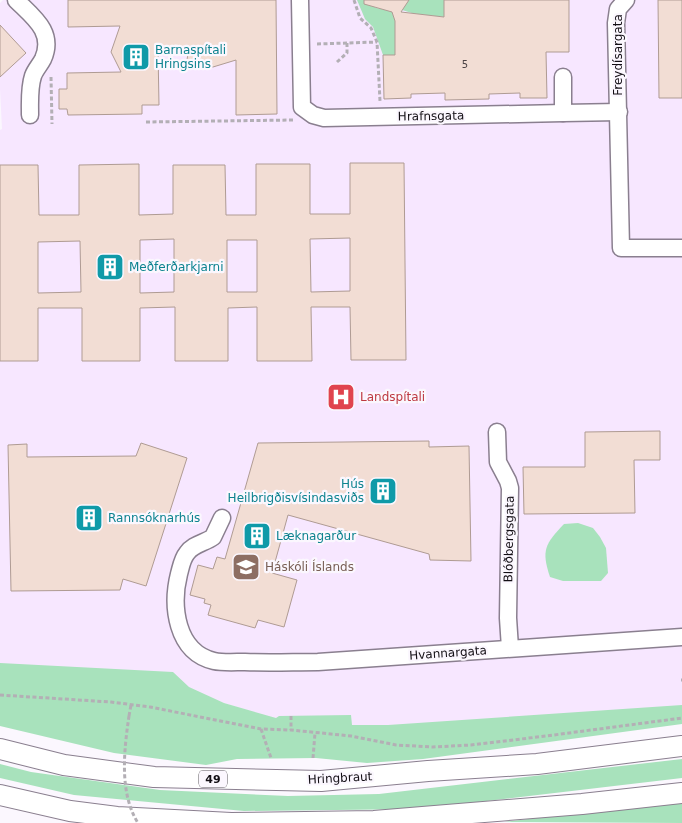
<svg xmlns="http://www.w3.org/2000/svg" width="682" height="823" font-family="'DejaVu Sans',sans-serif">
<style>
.built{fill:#f7e7ff}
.green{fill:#a8e2bc}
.building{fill:#f2ddd4;stroke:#af9b93;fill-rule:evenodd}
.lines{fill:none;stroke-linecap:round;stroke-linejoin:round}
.minor-casing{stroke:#8a7f8f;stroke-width:19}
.major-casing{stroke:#8a7f8f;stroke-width:22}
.path{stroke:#b3afb5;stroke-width:3;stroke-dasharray:4 2.5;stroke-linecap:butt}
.minor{stroke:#fff;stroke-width:16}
.major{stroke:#fff;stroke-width:20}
.path-bridge{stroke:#b3afb5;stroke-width:3;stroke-dasharray:4 2.5;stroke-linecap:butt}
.labels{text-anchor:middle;stroke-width:4.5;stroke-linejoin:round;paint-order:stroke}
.number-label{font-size:10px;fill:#4b4245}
.shield{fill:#fbf7fe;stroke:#59555b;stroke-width:1}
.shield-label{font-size:11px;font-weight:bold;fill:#130f15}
.culture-label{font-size:12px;fill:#0d838f;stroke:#fbf7fe;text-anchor:start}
.street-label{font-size:12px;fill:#130f15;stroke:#fbf7fe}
.health-label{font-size:12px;fill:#be3a42;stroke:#fbf7fe;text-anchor:start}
.education-label{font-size:12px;fill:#785e54;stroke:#fbf7fe;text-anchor:start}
</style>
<rect width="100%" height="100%" fill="#fbf7fe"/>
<polygon class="built" points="3,0 682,0 682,713 387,730 278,720 224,703 188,689 0,664 0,130 2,129 0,89 0,3"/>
<g class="green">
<polygon points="357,0 367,0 376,8 392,10 412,24 395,55 383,55 373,27 365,19"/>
<polygon points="409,0 444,0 444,17 415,14 402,10 401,7"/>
<path d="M578,523L593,528L600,537L606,548L608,573L601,581H563L550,577C541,550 545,544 564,524Z"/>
<polygon points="0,663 173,672 189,687 224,703 276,718 279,716 351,715 352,725 388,725 682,705 682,724 423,759 367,763 316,758 237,759 206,765 114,753 0,726"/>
<polygon points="682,759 682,778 419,809 244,811 74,795 0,778 0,764 31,772 160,790 288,796 379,794"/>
<polygon points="682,800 682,823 504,822"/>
</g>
<g class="building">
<polygon points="68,0 276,0 277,114 236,115 236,60 213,67 197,66 186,63 189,51 158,51 159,105 142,105 142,114 68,115 67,109 59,109 59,89 67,89 67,73 121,72 111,52 120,26 68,27"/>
<polygon points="364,0 409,0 401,12 444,17 444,0 569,0 569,52 546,52 547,98 520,98 520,93 489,94 489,99 445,100 445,93 411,94 411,98 384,99 383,55 395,55 395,21 392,12 364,4"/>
<polygon points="658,0 682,0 682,98 659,98"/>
<polygon points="0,25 26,53 0,77"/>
<path d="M350,163H404L406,360H351L350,307H311L312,361H257V307L228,308V361H175V307L140,308V361H82V308H38V361H0V165H38L39,215H79V165L139,164V215L173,214V165H225L226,215H256V164H310V214H350ZM350,238V291L311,292L310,239ZM174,239V292L140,293V240ZM227,240H257V292H227ZM80,241L81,292L38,293V242Z"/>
<polygon points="660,431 660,460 634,460 635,513 524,514 523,467 585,467 585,432"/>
<polygon points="429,441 429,447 469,446 471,561 430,560 429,554 288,515 272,573 297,580 284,627 258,620 255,628 208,615 211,605 204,603 205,599 190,595 198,565 213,569 217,557 225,559 258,443"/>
<polygon points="141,443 187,458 146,586 123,579 120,590 11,591 8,445 27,444 27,457 136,456"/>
</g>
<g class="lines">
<defs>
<g id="minor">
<path d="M16,0C33,17 55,32 43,59C40,65 35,70 33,76C29,88 30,102 30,115"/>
<polyline points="300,0 302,107 313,115 324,118 563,113"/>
<polyline points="626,0 618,9 616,23 621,248 682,248"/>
<polyline points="563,77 563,113 619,112"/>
<polyline points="497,432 498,462 508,481 510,488 508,618 510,648"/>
<path d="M222,518L213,537C205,543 193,544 187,553C182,559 181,567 179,574C171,606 176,652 214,661C223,663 235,662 245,662C269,663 293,662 318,662L682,637"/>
</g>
<g id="major">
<polyline points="0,749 64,765 154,777 321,781 428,771 537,764 682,746"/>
<polyline points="0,795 70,811 117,817 231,823 374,821 582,804 682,793"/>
</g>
</defs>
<use href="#minor" class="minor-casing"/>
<use href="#major" class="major-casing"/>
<g class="path">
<polyline points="354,0 360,18 371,28 377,42 380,101"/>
<polyline points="317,44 377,42"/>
<polyline points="337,62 347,53 347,43"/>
<polyline points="51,77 52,124"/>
<polyline points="146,122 293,120"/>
<polyline points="681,680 682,680"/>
<polyline points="0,695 111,702 150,707 261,729 291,730 351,736 396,745 433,747 471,745 546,736 682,718"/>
<polyline points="129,716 131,705"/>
<polyline points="291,716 291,730"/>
<polyline points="261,729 271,758"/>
<polyline points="313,758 315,733"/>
</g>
<use href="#minor" class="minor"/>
<use href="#major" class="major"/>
<path class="path-bridge" d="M129,716C124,750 119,793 138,823"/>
</g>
<defs>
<symbol id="building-square" viewBox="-11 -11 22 22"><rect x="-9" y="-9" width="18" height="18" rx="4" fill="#0f9aa8" stroke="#fbf7fe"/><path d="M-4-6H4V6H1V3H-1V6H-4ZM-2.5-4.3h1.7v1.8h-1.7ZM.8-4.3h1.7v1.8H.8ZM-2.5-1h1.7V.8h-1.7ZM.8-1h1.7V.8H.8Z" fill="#fff"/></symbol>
<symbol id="hospital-square" viewBox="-11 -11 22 22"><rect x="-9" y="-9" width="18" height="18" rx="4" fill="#e0444e" stroke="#fbf7fe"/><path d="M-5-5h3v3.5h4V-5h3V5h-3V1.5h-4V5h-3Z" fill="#fff"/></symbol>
<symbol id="university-square" viewBox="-11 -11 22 22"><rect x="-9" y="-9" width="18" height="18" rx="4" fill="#8d6e63" stroke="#fbf7fe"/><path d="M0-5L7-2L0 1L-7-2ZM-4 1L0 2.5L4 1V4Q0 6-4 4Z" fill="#fff"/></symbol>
</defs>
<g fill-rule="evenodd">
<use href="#building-square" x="120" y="41" width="32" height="32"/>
<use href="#building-square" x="94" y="251" width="32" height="32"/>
<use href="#hospital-square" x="325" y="381" width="32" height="32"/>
<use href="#building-square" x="367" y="475" width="32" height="32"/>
<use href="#building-square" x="73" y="502" width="32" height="32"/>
<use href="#building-square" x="241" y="520" width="32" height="32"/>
<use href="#university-square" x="230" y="551" width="32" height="32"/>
</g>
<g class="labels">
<g class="number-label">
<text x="465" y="68">5</text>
</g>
<rect class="shield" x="199" y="770.5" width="28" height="17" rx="4"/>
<g class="shield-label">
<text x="213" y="783">49</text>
</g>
<g class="culture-label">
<text x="155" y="54">Barnaspítali<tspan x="155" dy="14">Hringsins</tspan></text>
<text x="129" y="271">Meðferðarkjarni</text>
<text x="364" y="488" text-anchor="end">Hús<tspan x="364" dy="14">Heilbrigðisvísindasviðs</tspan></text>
<text x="108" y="522">Rannsóknarhús</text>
<text x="276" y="540">Læknagarður</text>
</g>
<g class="street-label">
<text transform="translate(618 55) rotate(-90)" y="4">Freydísargata</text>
<text transform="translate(431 116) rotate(-1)" y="4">Hrafnsgata</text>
<text transform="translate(509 539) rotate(-89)" y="4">Blóðbergsgata</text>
<text transform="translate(448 653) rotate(-4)" y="4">Hvannargata</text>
<text transform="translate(340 778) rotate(-3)" y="4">Hringbraut</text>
</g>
<g class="health-label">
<text x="360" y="401">Landspítali</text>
</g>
<g class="education-label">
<text x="265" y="571">Háskóli Íslands</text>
</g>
</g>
</svg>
